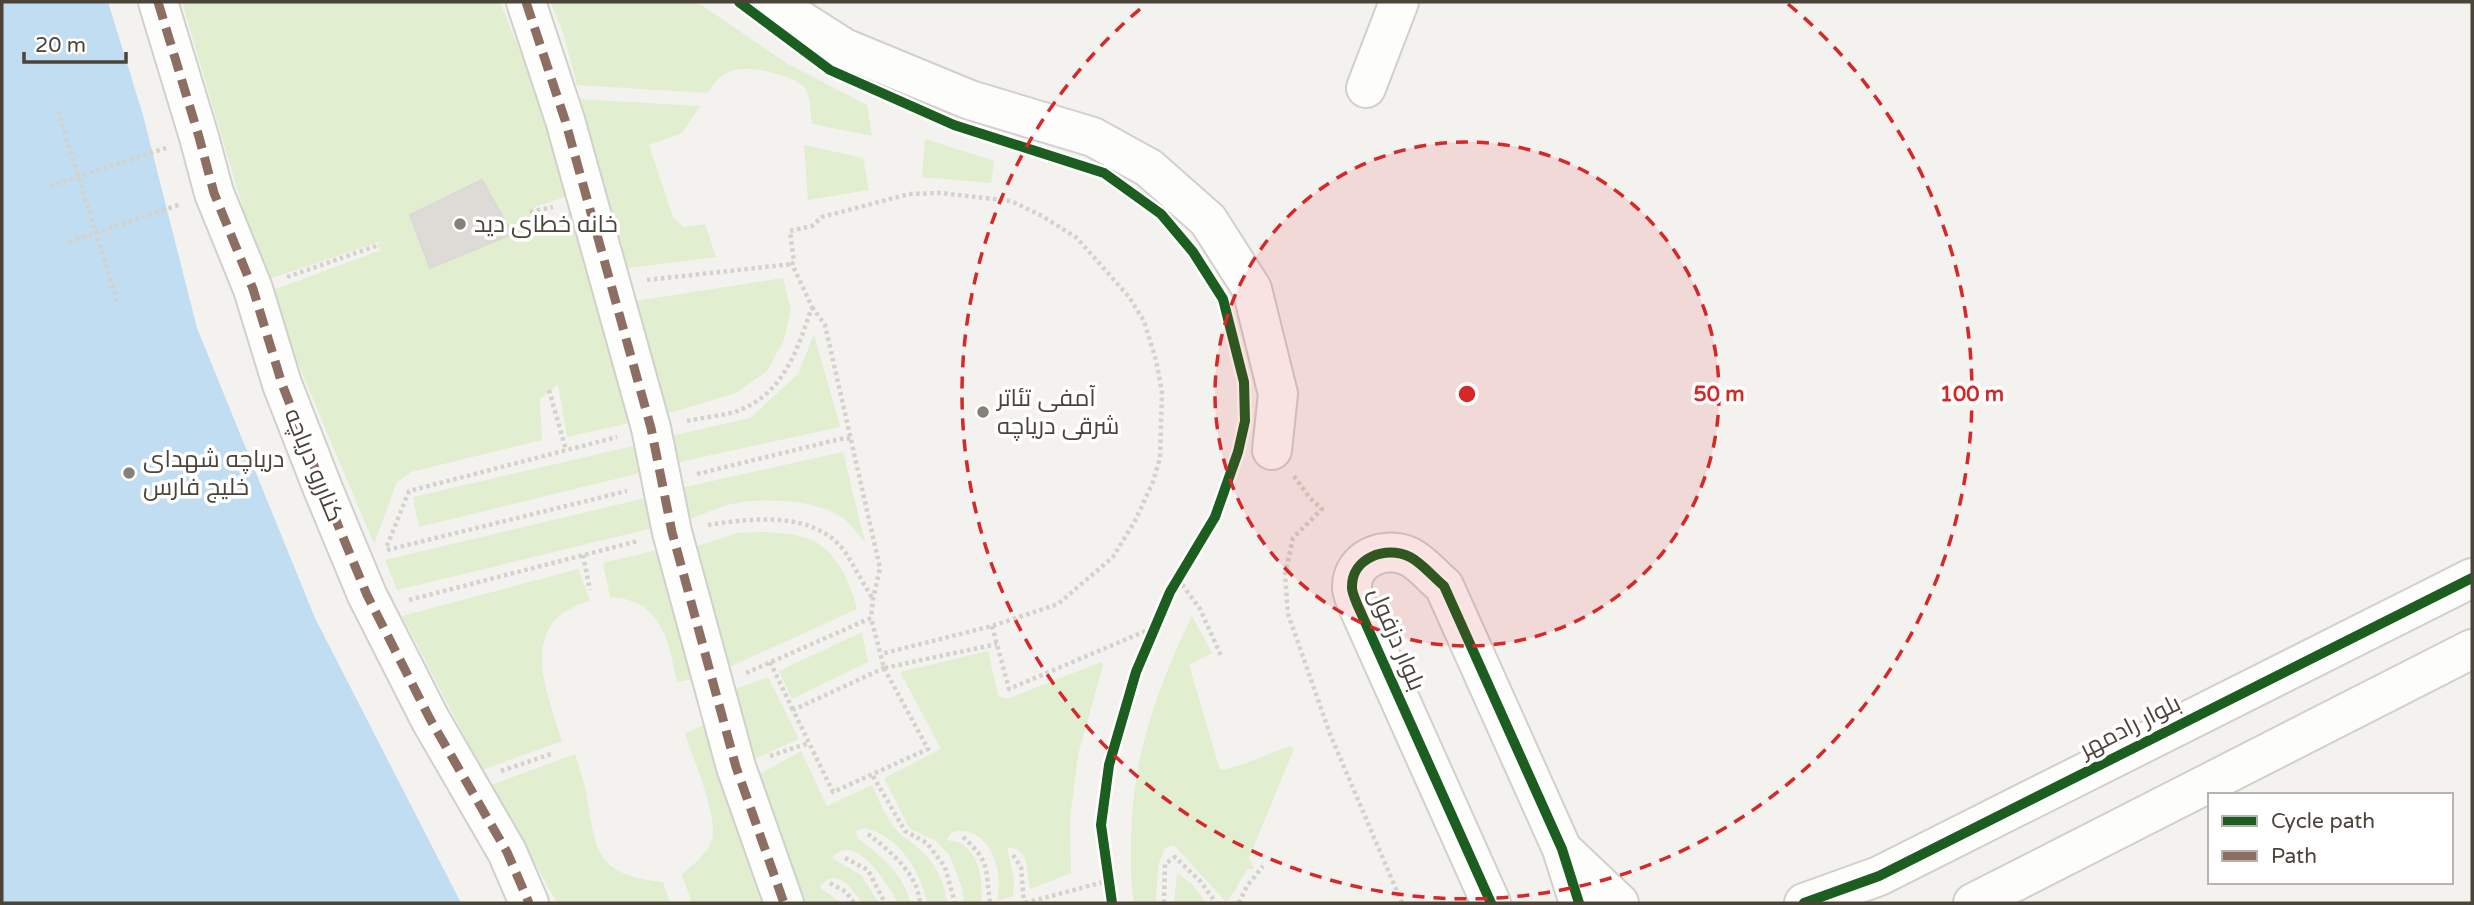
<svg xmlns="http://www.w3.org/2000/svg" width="2474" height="905" font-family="'Varela Round',Cairo,sans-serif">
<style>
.green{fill:#e1eecf}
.water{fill:#c0ddf1}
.building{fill:#dedbd6;stroke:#dcd9d4;stroke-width:2}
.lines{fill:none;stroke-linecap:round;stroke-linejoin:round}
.minor-casing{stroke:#d2d0cb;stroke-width:42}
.path{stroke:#d3d2cc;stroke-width:4.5;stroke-dasharray:3.5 3.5;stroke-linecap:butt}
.minor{stroke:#fdfdfc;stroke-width:38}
.quiet{stroke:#8d6e63;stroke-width:9;stroke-dasharray:18 9;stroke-linecap:butt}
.cycleway-casing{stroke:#fff;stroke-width:15}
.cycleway{stroke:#1b5e20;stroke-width:10}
.ring{fill:none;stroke:#d62828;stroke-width:3.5;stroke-dasharray:12 9}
.poi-dot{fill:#868178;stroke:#fff;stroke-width:2.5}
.labels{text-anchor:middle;stroke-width:7;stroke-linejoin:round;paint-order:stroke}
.poi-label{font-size:24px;fill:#4b4439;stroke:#fff;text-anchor:start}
.street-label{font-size:24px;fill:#4b4439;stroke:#fff}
.centre{fill:#d62828;stroke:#fff;stroke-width:3.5}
.ring-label{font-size:21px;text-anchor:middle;font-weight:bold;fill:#d62828;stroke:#fff;stroke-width:7;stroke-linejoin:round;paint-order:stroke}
</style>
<rect width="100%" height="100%" fill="#f4f2ee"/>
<g class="green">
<polygon points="182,2 500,2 544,110 565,197 535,207 530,212 545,222 573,212 629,423 567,437 558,384 540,399 542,440 411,472 397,482 374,544 268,292 381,250 376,246 382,241 266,280 251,236"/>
<path d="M550,2H697L788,64L867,105L872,136L812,124C810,113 811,95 804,87C792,75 753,66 736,70C723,72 714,82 708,93L577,85L562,29Z"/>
<polygon points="576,99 700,106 682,133 649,145 673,217 683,227 705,224 716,257 627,268"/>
<polygon points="925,139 994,161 991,183 922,177"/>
<polygon points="804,145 863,158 869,190 808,200"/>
<polygon points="783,278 791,309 784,340 767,371 736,393 663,415 629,302"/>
<polygon points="814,334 840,427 675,463 671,436 750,418 798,374"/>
<polygon points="638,445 644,472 419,527 413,497"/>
<path d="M843,452L865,542C858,534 851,524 843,518C817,499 758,497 727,505C715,509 703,514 691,519L681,488Z"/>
<polygon points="650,497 653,528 397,590 385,560"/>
<path d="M765,532C779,533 795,534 809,539C837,550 850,583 857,609L723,670L691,548L738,533Z"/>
<path d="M662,549L699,678L677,682C668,639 662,600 610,597L603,563Z"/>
<path d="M578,569L590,600C578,605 565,610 556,619C526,652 552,705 562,741L482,770L402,616Z"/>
<path d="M1192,616L1212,653L1189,665L1220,770C1245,766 1267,753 1291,746L1294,749L1249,858L1254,869H1248C1239,880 1236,892 1226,902L1174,845L1165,848L1158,866L1156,903H1134C1130,884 1131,863 1131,844C1131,762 1156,689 1192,616Z"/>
<polygon points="862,632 868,662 792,699 779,671"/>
<path d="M988,651L998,696L1007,699L1096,664L1100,662L1103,665L1078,755L1070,818L1071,873L1030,889C1026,871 1031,849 1007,847L1014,879L1013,896L997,901C998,892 1000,882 998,873C994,849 978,824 951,833L947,840C952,841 959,842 963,845C981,857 983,885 981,903H964L962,888L950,856L936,841L909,828L884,778L941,749L900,672Z"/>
<polygon points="768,677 799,739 752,760 731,691"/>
<path d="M709,723L762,903H692L682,875C692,865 705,856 711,843C721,821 692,757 685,733Z"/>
<path d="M801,751L827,806L872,785C879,801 887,820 899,833C903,837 908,839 912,843C933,859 944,877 947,903H927C920,870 899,836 865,828L856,831L857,837C883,860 899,867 911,903H898C889,886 855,829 832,858L861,875L879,903H862C852,889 838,867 821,885V888L841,903H795L753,778Z"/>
<path d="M575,754C579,766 583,779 586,791C596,850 594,875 663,882L670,903H557L491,785Z"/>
<polygon points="1177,873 1192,884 1206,903 1174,903"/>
</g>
<polygon class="water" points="2,2 108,2 143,115 197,328 315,618 461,903 2,903"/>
<polygon class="building" points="482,180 512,234 430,268 410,215"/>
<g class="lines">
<defs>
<g id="minor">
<polyline points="158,2 199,137 214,193 253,289 282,384 323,489 367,595 430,719 507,852 529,903"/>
<polyline points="526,2 565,120 651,428 672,532 736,767 784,903"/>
<polyline points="772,2 844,48 970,100 1093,137 1149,168 1208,220 1252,289 1278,394 1272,450"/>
<polyline points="1366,88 1399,2"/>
<polyline points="1565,852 1619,903"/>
<path d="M1491,903L1357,604C1355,599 1352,592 1352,588C1351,558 1386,545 1410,557C1422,563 1433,577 1444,586L1562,849L1579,903"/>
<polyline points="1804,903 1879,876 2472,578"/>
<polyline points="1973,903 2472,649"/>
</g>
</defs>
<use href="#minor" class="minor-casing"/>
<g class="path">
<polyline points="58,111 117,301"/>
<polyline points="50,186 166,148"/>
<polyline points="530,212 553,207"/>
<polyline points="69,242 181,204"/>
<polyline points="287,277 376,246"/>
<polyline points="647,280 792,264"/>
<polyline points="812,307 825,325 880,568 873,599 871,618"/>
<polyline points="549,390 566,450"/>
<path d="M687,421C704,417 724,416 740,410C785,392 798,347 812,307L792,264L794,262L790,231L812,226L822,217L909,194L941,193L1011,201L1042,216L1077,238L1129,297L1144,321L1156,360L1162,392L1160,458L1153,482L1135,521L1113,557L1058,604L992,626L881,654"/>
<polyline points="697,474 840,439 852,438"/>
<polyline points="1294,476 1309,497 1322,509 1293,538 1285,574 1288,614 1330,734 1402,903"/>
<path d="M708,525C751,518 815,510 845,552C855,567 863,584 873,599"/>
<polyline points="387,546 409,491 617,437"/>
<polyline points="387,550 627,491"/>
<polyline points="583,555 590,590"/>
<polyline points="1178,579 1200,609 1222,658"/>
<polyline points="409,600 638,541"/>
<polyline points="992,626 1009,689 1155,627"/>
<polyline points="770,662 793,710"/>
<polygon points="884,668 928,749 833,792 793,710"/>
<polyline points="746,673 871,618 884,668 997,644"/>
<polyline points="770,756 809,743"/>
<polyline points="501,771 554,753"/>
<polyline points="873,776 905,831 927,843 945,867 955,903"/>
<path d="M868,834C890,851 918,874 920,903"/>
<path d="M963,837C991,862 985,869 990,903"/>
<polyline points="1013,855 1021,867 1024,903"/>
<polyline points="845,858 868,870 885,903"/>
<polyline points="830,883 846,892 854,903"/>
<polyline points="1025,903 1107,881"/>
<polyline points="1164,903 1165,864 1175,857 1201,882 1216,903"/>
<polyline points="1239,903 1247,886 1263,866"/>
</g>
<use href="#minor" class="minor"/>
<g class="quiet">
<polyline points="158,2 199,137 214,193 253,289 282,384 323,489 367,595 430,719 507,852 529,903"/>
<polyline points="526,2 565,120 651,428 672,532 736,767 784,903"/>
</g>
<defs>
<g id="cycleway">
<polyline points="739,2 830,70 954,125 1104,173 1161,214 1193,252 1223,299 1244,382 1245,421 1238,452 1215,517 1170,592 1136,672 1109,765 1101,825 1112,903"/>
<path d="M1491,903L1357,604C1355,599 1352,592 1352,588C1351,558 1386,545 1410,557C1422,563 1433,577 1444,586L1562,849L1579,903"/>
<polyline points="1804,903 1879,876 2472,578"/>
</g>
</defs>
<use href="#cycleway" class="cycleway-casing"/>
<use href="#cycleway" class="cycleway"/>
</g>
<circle cx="1467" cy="394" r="252" fill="#d62828" fill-opacity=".12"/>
<g class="ring">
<circle cx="1467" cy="394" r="252"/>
<path d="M1788 4A505 505 0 1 1 1146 4"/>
</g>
<g class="poi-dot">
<circle cx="460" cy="224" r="7"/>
<circle cx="983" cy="412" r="7"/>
<circle cx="129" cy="473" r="7"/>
</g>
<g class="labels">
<g class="poi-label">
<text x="474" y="232">خانه خطای دید</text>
<text x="997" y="406">آمفی تئاتر<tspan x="997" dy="28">شرقی دریاچه</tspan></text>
<text x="143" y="467">دریاچه شهدای<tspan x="143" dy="28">خلیج فارس</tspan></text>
</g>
<g class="street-label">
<text transform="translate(314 465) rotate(68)" y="8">کناررو دریاچه</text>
<text transform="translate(1397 639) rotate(67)" y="8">بلوار دزفول</text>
<text transform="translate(2130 726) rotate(-27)" y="8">بلوار رادمهر</text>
</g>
</g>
<circle cx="1467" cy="394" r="10" class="centre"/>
<g class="ring-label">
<text x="1719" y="401">50 m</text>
<text x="1972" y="401">100 m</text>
</g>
<rect width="2474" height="905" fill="none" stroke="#4b4439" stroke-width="7"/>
<rect x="2208" y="793" width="245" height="91" fill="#ffffff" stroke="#b7b4b0" stroke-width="2"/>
<rect x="2222" y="816" width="35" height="10" fill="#1b5e20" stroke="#b7b4b0" stroke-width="2"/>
<text x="2271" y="828" font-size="21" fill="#4b4439">Cycle path</text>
<rect x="2222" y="851" width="35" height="10" fill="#8d6e63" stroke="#b7b4b0" stroke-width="2"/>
<text x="2271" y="863" font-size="21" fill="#4b4439">Path</text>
<path d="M24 52v10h102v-10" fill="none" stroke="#4b4439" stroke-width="3.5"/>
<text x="35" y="52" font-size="21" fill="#4b4439" stroke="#ffffff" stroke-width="5" paint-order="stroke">20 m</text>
</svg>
